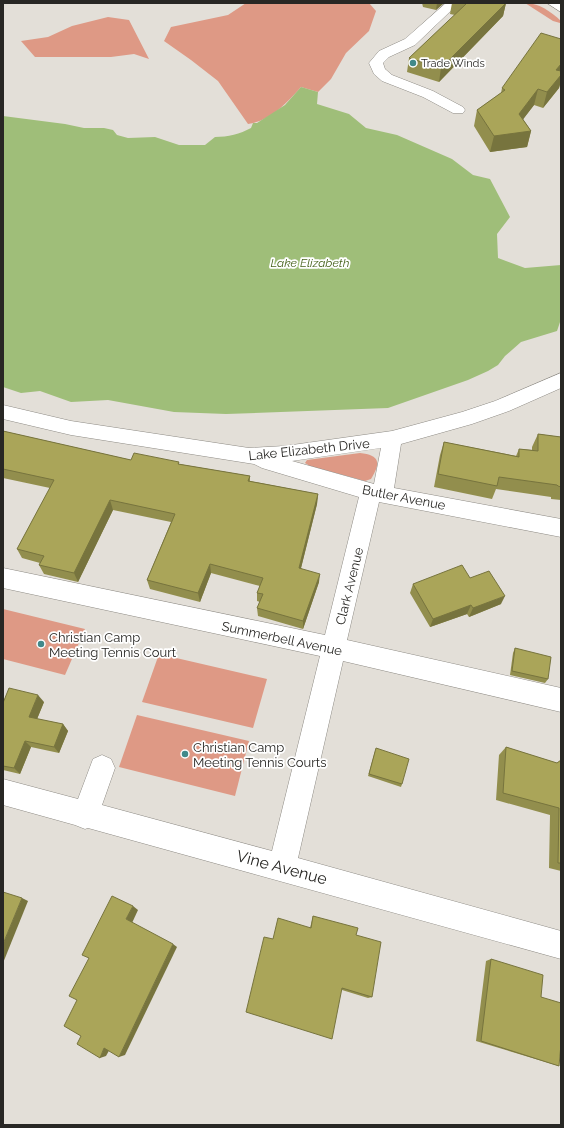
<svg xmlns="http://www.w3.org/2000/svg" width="564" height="1128" font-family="Raleway,sans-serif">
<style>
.green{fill:#de9985}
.water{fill:#9fbe79}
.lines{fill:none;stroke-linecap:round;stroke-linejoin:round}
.minor-casing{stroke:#8e8b85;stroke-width:1}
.major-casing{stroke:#8e8b85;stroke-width:1}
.minor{fill:#fff;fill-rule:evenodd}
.major{fill:#fff;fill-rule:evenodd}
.wall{fill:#928e4d}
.shaded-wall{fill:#77743e}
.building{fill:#aaa559;stroke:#77743e}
.poi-dot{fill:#41898a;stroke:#fff;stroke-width:1.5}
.labels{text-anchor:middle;stroke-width:3.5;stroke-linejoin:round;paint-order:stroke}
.far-poi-label{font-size:11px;fill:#282724;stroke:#fff;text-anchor:start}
.far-water-label{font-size:12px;font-style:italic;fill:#46621a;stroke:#fff}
.street-label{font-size:13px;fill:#282724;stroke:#fff}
.poi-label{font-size:13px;fill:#282724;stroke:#fff;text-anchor:start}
.near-street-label{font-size:16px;fill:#282724;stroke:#fff}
</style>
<rect width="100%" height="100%" fill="#e3dfd8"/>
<g class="green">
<path d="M246,3H369L376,11L369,31L346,53L331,79L318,92L301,87C287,103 270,121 248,124L218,81L191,60L164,41L171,27L228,15Z"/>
<path d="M525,3C539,3 550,11 561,21L560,23L553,21Z"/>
<polygon points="108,17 129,20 149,59 134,54 111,57 35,57 21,41 48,37 72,26"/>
<path d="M360,453C380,455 381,463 371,479L365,481L310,466L305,463L307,460Z"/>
<polygon points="3,609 85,629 65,675 3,659"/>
<polygon points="159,654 267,679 253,728 142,702"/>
<polygon points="137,715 249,741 235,796 119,767"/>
</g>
<path class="water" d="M301,87L318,92L317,104L349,114L366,128L397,135L452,159L473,175L490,179L510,217L497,234L498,258L525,268L561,265V319L557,331L521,342L505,356L498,365L488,371L468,380L388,408L226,414L174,412L108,400L71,402L40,391L21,393L3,387V116L65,124L84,128H104L113,130L117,135L128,138L155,137L179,145H205L215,137C228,137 240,134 251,128L253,123H257L285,105Z"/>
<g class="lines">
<defs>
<g id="minor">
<polygon points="446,3 459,3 415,45 389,57 383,63 385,69 392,75 433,91 463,107 465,110 463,113 453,113 423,97 382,81 374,74 369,63 379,51 405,39"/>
<path d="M561,373V388L509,411L472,424L401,444L394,488L561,519V537L379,502L347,640L561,688V712L343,661L298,858L561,931V959L88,828L85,829L75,825L3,805V779L78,799L93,759L102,755L111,759L115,768L102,805L272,851L320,656L3,588V568L325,635L359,497L262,468L254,464L71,435L3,419V405L71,421L249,448L285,446L392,431L462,412L495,401ZM381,448L374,484L292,461Z"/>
</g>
<polygon id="major" points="547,3 561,3 561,12"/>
</defs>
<use href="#minor" class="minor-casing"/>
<use href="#major" class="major-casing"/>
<use href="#minor" class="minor"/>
<use href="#major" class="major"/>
</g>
<g class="wall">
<polygon points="422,3 444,3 436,10 423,7"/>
<polygon points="452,3 506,3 503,16 439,82 407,72 409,58 455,15 450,14"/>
<polygon points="561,39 561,81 559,88 543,108 534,105 523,119 531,131 527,147 490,152 474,126 477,110 501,93 502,88"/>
<polygon points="3,431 131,460 179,462 179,464 250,476 250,481 318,494 317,504 301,568 319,582 303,629 258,616 257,608 260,602 257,601 257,593 260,586 211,573 200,602 150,589 147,580 171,522 113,510 78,582 44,574 39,565 40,563 22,558 17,549 50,488 3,478"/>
<polygon points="538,434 561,437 561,500 551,499 551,497 496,489 492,499 434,487 440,455 444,442 516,456 519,449 532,450 532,447"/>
<polygon points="470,578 501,604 469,617 467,614 430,627 410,593 413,584"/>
<polygon points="515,648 548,679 545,683 510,675 513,653"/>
<polygon points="44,702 37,719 63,724 68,731 59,753 31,747 20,774 3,770 3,703"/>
<polygon points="506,747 557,763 561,760 561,871 549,868 550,815 496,800 499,755"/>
<polygon points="375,751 402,784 401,787 368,776"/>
<polygon points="313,916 356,935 372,997 368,998 342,990 273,939 310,928"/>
<polygon points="491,959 541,997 559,1066 552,1064 476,1041 486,961"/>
</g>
<g class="shaded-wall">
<polygon points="437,3 444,3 436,10"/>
<polygon points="506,3 503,16 439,82 441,68"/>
<polygon points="561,64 561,74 556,70"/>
<polygon points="561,75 561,81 559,88 543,108 547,92"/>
<polygon points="538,89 534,105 515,130 519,114"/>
<polygon points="531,131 527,147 490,152 494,136"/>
<polygon points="318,494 317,504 299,576 299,568"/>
<polygon points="110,500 113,510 78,582 74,573"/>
<polygon points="210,564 211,573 200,602 198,593"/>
<polygon points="320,574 319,582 303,629 303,621"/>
<polygon points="505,596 501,604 469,617 473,608"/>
<polygon points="471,605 467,614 430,627 433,619"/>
<polygon points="38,695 44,702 35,724 29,717"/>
<polygon points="63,724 68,731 59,753 54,747"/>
<polygon points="25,741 31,747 20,774 14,768"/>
<polygon points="22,898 28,901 3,963 3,944"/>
<polygon points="133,906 138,910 132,923 126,919"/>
<polygon points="173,944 177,947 125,1055 119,1057"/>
<polygon points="111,1047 106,1056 100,1058 104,1048"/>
</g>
<g class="building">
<polygon points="463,3 506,3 441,68 409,58 466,4"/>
<polygon points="541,33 561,39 561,64 556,70 561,71 561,75 547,92 538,89 519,114 531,131 494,136 477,110 505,90 502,88"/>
<polygon points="3,431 131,460 134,453 179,462 178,464 250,476 248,481 318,494 299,568 320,574 303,621 257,608 263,594 257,593 263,578 210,564 198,593 147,580 175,514 110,500 74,573 39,565 44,556 17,549 54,480 3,469"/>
<polygon points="538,434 561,437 561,487 558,486 557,485 499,477 497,486 438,474 444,442 519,457 519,449 538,451"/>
<polygon points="462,565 470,578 489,571 505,596 473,608 471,605 433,619 413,584"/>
<polygon points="515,648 551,657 548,679 512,671"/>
<polygon points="9,688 38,695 29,717 63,724 54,747 25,741 14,768 3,766 3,703"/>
<polygon points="506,747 557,763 561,760 561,863 558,863 559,808 503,793"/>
<polygon points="376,748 409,759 402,784 369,774"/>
<polygon points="3,892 22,898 3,944"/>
<polygon points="112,896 133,906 126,919 173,944 119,1057 104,1048 100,1058 77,1044 81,1036 64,1026 77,1000 69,996 89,958 82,955"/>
<polygon points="313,916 358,928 356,935 381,942 372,997 342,988 332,1039 246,1012 264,937 273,939 278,918 311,928"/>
<polygon points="491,959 543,975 541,997 561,1003 561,1044 559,1066 481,1041"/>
</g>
<g class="poi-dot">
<circle cx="413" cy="63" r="4"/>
<circle cx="41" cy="644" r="4"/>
<circle cx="185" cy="754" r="4"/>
</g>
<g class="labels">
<g class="far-poi-label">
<text x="421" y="67">Trade Winds</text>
</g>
<g class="far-water-label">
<text x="310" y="267">Lake Elizabeth</text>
</g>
<g class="street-label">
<text transform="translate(309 449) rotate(-6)" y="5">Lake Elizabeth Drive</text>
<text transform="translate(404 497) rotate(11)" y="5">Butler Avenue</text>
<text transform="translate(349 586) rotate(-76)" y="5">Clark Avenue</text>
<text transform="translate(282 638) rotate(12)" y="5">Summerbell Avenue</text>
</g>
<g class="poi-label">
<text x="49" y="642">Christian Camp<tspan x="49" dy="15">Meeting Tennis Court</tspan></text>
<text x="193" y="752">Christian Camp<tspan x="193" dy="15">Meeting Tennis Courts</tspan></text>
</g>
<g class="near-street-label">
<text transform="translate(282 867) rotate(15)" y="6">Vine Avenue</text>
</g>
</g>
<rect width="564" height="1128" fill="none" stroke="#282724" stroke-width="8"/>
</svg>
